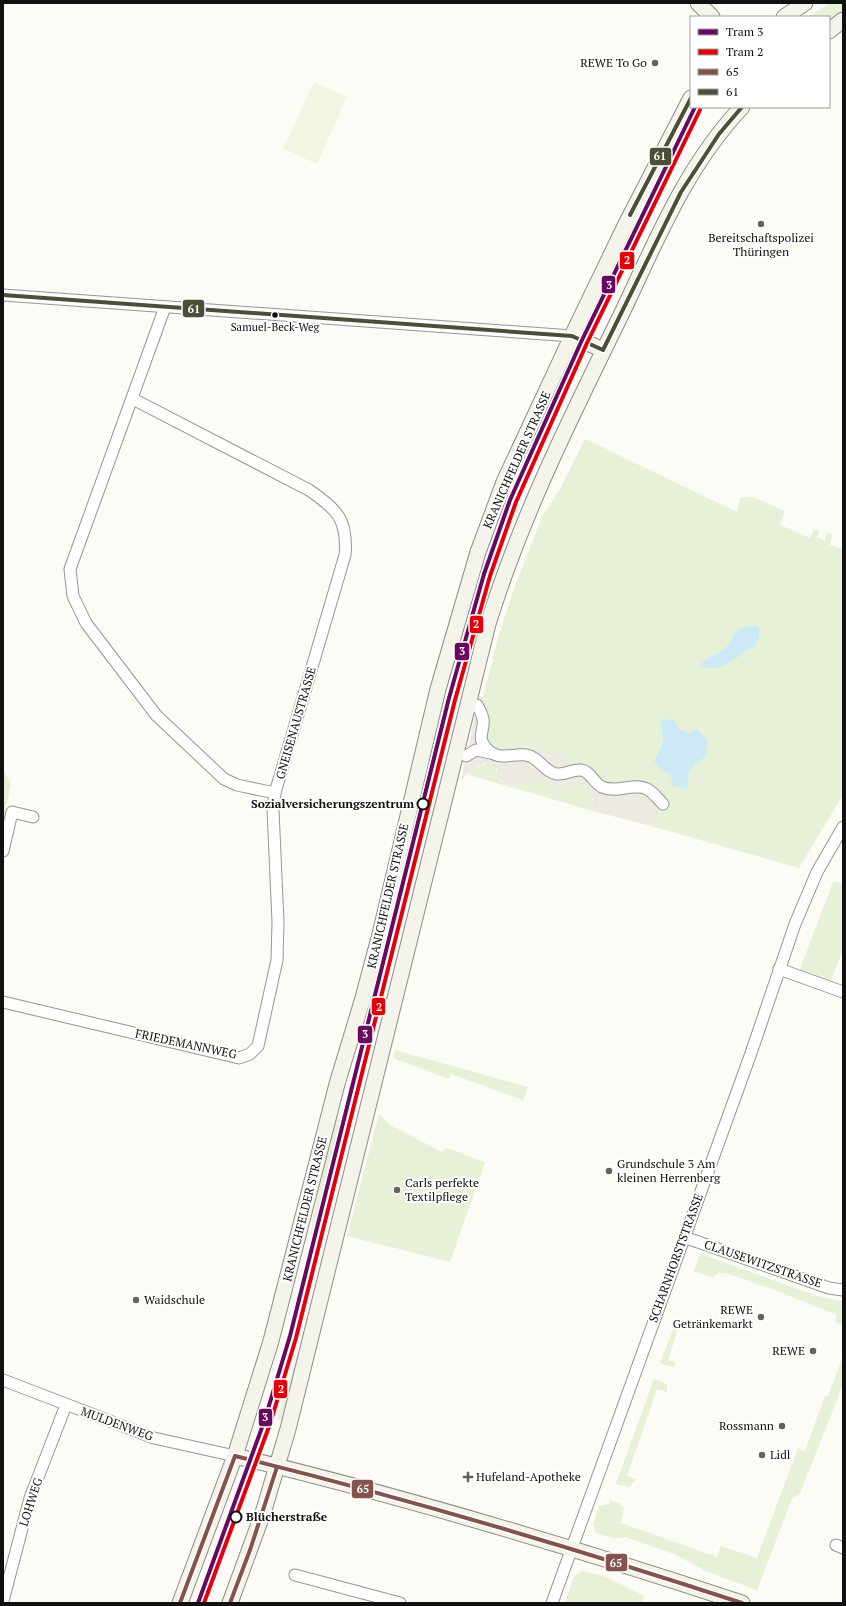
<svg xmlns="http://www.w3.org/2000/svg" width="846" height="1606" font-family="'PT Serif',serif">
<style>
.green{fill:#e7f1d7}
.pitch{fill:#f0f6e0}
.plaza{fill:#eceae1}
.water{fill:#cde9f5}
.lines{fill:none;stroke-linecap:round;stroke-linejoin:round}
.street-casing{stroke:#969694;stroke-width:13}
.secondary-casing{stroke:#8d8c8a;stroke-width:17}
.street{stroke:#fffefe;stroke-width:11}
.secondary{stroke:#f5f4eb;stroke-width:15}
.bus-1-casing{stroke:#fff;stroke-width:7}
.bus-2-casing{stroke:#fff;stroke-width:7}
.bus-1{stroke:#85534e;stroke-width:4}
.bus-2{stroke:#4b4f38;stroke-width:4}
.tram-1-casing{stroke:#fff;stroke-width:7}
.tram-2-casing{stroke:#fff;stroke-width:7}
.tram-1{stroke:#67095f;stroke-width:4}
.tram-2{stroke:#e3000b;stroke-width:4}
.poi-dot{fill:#636260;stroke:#fff;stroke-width:1.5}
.bus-dot{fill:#101010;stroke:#fff;stroke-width:1.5}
.stop-dot{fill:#fff;stroke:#101010;stroke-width:2}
.labels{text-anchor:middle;stroke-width:4;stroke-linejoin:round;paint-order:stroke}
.bus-label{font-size:11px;fill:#101010;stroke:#fff}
.poi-label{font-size:12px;fill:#101010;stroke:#fff;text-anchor:start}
.street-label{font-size:12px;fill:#101010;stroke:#fff}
.stop-label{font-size:12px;font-weight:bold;fill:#101010;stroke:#fff;text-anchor:end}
.line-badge{stroke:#fff;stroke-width:1.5}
.badge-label{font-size:11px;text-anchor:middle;font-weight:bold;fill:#fff}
</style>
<rect width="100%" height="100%" fill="#fcfbf6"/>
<g class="green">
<polygon points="830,3 843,3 843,11 829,22 829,17 807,17"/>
<polygon points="585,439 737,512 740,498 753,497 785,511 780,525 810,538 814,529 819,531 817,537 825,540 827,533 832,535 830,545 843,549 843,795 799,868 647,825 655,818 633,784 607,784 571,763 562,755 528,751 523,746 517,744 516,749 507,753 486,746 483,697 500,631 516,583 542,517 560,489"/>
<path d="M488,763L496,766V773L499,780C520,793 524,777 542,779C549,780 553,785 559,789L578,785L588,787L592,793L593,811L469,775L470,771Z"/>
<polygon points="3,770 11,784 3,821"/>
<polygon points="836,881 843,885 843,950 830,982 801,972 800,969 833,882"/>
<polygon points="395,1050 528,1087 523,1100 451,1074 449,1079 393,1058"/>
<polygon points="379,1114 390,1125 442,1152 447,1148 485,1162 450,1262 347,1236"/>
<polygon points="341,1117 309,1250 313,1217 334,1120"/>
<path d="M702,1254L817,1296L843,1301V1325L835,1322L837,1315C822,1309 729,1271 721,1273C717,1273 715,1276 713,1278L694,1271L699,1256Z"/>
<polygon points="675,1324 679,1326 668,1360 677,1363 673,1367 660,1363"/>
<polygon points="301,1343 303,1344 284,1421 277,1419"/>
<path d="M843,1356V1385L800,1493L792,1499L757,1590L708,1572L674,1554L626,1537L613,1538L596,1533L593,1524L599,1506L609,1504L610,1500C627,1506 625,1507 621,1523L717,1557L721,1546L757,1558L798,1448L805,1451L825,1396H828Z"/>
<polygon points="654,1379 667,1384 667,1392 657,1389 627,1476 636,1479 630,1487 616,1484"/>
<polygon points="582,1571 607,1577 644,1596 642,1603 565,1603 574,1576"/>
</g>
<polygon class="pitch" points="314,82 347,97 317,164 283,149"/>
<polygon class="plaza" points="479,696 483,697 486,723 483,734 491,749 512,752 516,749 517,744 523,746 528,751 534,748 562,755 571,763 610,785 647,783 663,804 655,819 647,825 593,811 592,793 586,786 578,785 559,789 548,781 538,779 519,785 510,785 496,778 497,768 491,763 485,763 470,771 461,781"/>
<g class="water">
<path d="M753,625L759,627V638L755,647L750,648C736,658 719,674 700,666C706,656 715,657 723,650C737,640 728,629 753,625Z"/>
<path d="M661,719L674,720L679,729L688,733L698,729L707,740L706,757C690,764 687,772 688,789L672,786L671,775L662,770L654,761L663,744Z"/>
</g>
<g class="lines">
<defs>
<g id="street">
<polyline points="3,295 572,336"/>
<polyline points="165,307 70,569 73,596 86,623 156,715 224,779 237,785 275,793"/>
<path d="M477,705C480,710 482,714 483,719C485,730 476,737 486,748C498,762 512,753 526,755C539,757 544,772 557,774C566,775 572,769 581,770C590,771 594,783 602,787C617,794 633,782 647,789C653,792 658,799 663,804"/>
<polyline points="466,756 476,750 491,753"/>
<polyline points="3,851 12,812 33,817"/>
<polyline points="779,969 843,992"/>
<path d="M3,1002L239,1058L250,1054L258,1046L277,960L278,922L273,810L275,793L345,555C348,520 337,509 309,490L133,399"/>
<polyline points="684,1237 829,1288 843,1290"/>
<polyline points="3,1380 154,1438 235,1456"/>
<polyline points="836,1545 843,1548"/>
<polyline points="295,1575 400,1603"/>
<polyline points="3,1601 30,1498 66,1405"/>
<polyline points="552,1603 750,1056 795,924 817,872 843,827"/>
</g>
<g id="secondary">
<polyline points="698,3 712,17"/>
<polyline points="784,17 805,3"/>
<polyline points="829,31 843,20"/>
<polyline points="572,336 603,350"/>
<path d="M235,1456C406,1497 575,1548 742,1603"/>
<polyline points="180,1603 235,1456 271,1341 337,1084 363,998 380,934 438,689 478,552 504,482 572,336 625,226 691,98"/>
<path d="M230,1603L263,1513L288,1429L488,624C521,517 571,417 620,317C655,244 685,167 742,107"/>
</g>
</defs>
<use href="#street" class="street-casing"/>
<use href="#secondary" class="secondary-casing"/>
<use href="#street" class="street"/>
<use href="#secondary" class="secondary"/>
<defs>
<g id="bus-1">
<path d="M235,1456C406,1498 574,1548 742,1603"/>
<polyline points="180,1603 235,1456"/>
<polyline points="230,1603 250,1550 277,1467"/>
</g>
<g id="bus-2">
<polyline points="630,215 691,98"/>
<polyline points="3,295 572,336 603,350 681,192 719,134 742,107"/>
</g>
</defs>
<use href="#bus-1" class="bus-1-casing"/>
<use href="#bus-2" class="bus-2-casing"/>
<use href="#bus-1" class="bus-1"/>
<use href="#bus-2" class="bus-2"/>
<defs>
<polyline id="tram-1" points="198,1603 264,1422 290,1336 449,698 484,574 510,500 582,340 695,107"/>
<polyline id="tram-2" points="204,1603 270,1424 296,1338 455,700 490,576 516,502 587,343 700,110"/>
</defs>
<use href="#tram-1" class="tram-1-casing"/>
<use href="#tram-2" class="tram-2-casing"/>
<use href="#tram-1" class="tram-1"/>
<use href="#tram-2" class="tram-2"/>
</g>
<g class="poi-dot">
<circle cx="655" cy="63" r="4"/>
<circle cx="761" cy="224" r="4"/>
<circle cx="609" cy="1171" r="4"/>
<circle cx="397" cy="1190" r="4"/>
<circle cx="136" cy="1300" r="4"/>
<circle cx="761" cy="1317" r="4"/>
<circle cx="813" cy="1351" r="4"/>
<circle cx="782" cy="1426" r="4"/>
<circle cx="762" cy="1455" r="4"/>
<path d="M466 1471h4v4h4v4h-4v4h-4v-4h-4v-4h4z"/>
</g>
<circle class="bus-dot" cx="275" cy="315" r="3.5"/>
<g class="stop-dot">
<circle cx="423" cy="804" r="5.5"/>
<circle cx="236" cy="1517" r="5.5"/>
</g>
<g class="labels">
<g class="bus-label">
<text x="275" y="331">Samuel-Beck-Weg</text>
</g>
<g class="poi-label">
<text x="647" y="67" text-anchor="end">REWE To Go</text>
<text x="761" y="242" text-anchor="middle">Bereitschaftspolizei<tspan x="761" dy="14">Thüringen</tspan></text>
<text x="617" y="1168">Grundschule 3 Am<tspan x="617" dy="14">kleinen Herrenberg</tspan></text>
<text x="405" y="1187">Carls perfekte<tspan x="405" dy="14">Textilpflege</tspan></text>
<text x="144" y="1304">Waidschule</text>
<text x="753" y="1314" text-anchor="end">REWE<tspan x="753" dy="14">Getränkemarkt</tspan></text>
<text x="805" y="1355" text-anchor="end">REWE</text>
<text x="774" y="1430" text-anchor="end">Rossmann</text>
<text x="770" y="1459">Lidl</text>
<text x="476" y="1481">Hufeland-Apotheke</text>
</g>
<g class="street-label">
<text transform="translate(517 460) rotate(-66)" y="4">KRANICHFELDER STRASSE</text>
<text transform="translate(296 723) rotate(-74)" y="4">GNEISENAUSTRASSE</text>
<text transform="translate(388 896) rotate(-77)" y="4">KRANICHFELDER STRASSE</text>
<text transform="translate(186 1044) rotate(12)" y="4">FRIEDEMANNWEG</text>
<text transform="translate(305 1209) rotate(-76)" y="4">KRANICHFELDER STRASSE</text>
<text transform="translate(676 1258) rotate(-70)" y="4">SCHARNHORSTSTRASSE</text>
<text transform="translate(763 1264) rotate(19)" y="4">CLAUSEWITZSTRASSE</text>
<text transform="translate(117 1424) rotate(20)" y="4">MULDENWEG</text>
<text transform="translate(31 1502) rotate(-72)" y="4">LOHWEG</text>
</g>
<g class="stop-label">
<text x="414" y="808">Sozialversicherungszentrum</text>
<text x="246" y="1521" text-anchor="start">Blücherstraße</text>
</g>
</g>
<g class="line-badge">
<rect x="649" y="147" width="23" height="19" rx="4" fill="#4b4f38"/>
<rect x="619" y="251" width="16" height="19" rx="4" fill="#e3000b"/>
<rect x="601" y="275" width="15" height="19" rx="4" fill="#67095f"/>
<rect x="182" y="299" width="23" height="19" rx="4" fill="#4b4f38"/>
<rect x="469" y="615" width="15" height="19" rx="4" fill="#e3000b"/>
<rect x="454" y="642" width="16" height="19" rx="4" fill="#67095f"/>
<rect x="371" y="997" width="15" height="19" rx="4" fill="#e3000b"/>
<rect x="357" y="1025" width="16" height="19" rx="4" fill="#67095f"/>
<rect x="273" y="1379" width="15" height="20" rx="4" fill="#e3000b"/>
<rect x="258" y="1408" width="15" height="19" rx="4" fill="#67095f"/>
<rect x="351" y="1479" width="23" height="20" rx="4" fill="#85534e"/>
<rect x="605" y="1553" width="23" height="19" rx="4" fill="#85534e"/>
</g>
<g class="badge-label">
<text x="660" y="160">61</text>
<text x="627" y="264">2</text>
<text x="609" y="289">3</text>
<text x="194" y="313">61</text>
<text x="476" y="628">2</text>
<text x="462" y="655">3</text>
<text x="379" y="1011">2</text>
<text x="365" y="1038">3</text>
<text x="281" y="1393">2</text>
<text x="265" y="1421">3</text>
<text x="363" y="1493">65</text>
<text x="616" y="1567">65</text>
</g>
<rect width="846" height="1606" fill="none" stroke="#101010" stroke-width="8"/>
<rect x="690" y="16" width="140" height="92" fill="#ffffff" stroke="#9f9f9f"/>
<rect x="698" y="29" width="20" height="6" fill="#67095f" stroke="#9f9f9f"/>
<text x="726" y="36" font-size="12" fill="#101010">Tram 3</text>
<rect x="698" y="49" width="20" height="6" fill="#e3000b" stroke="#9f9f9f"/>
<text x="726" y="56" font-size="12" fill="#101010">Tram 2</text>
<rect x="698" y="69" width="20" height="6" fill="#85534e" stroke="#9f9f9f"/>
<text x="726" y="76" font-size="12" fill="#101010">65</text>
<rect x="698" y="89" width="20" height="6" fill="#4b4f38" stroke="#9f9f9f"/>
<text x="726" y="96" font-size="12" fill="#101010">61</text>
</svg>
